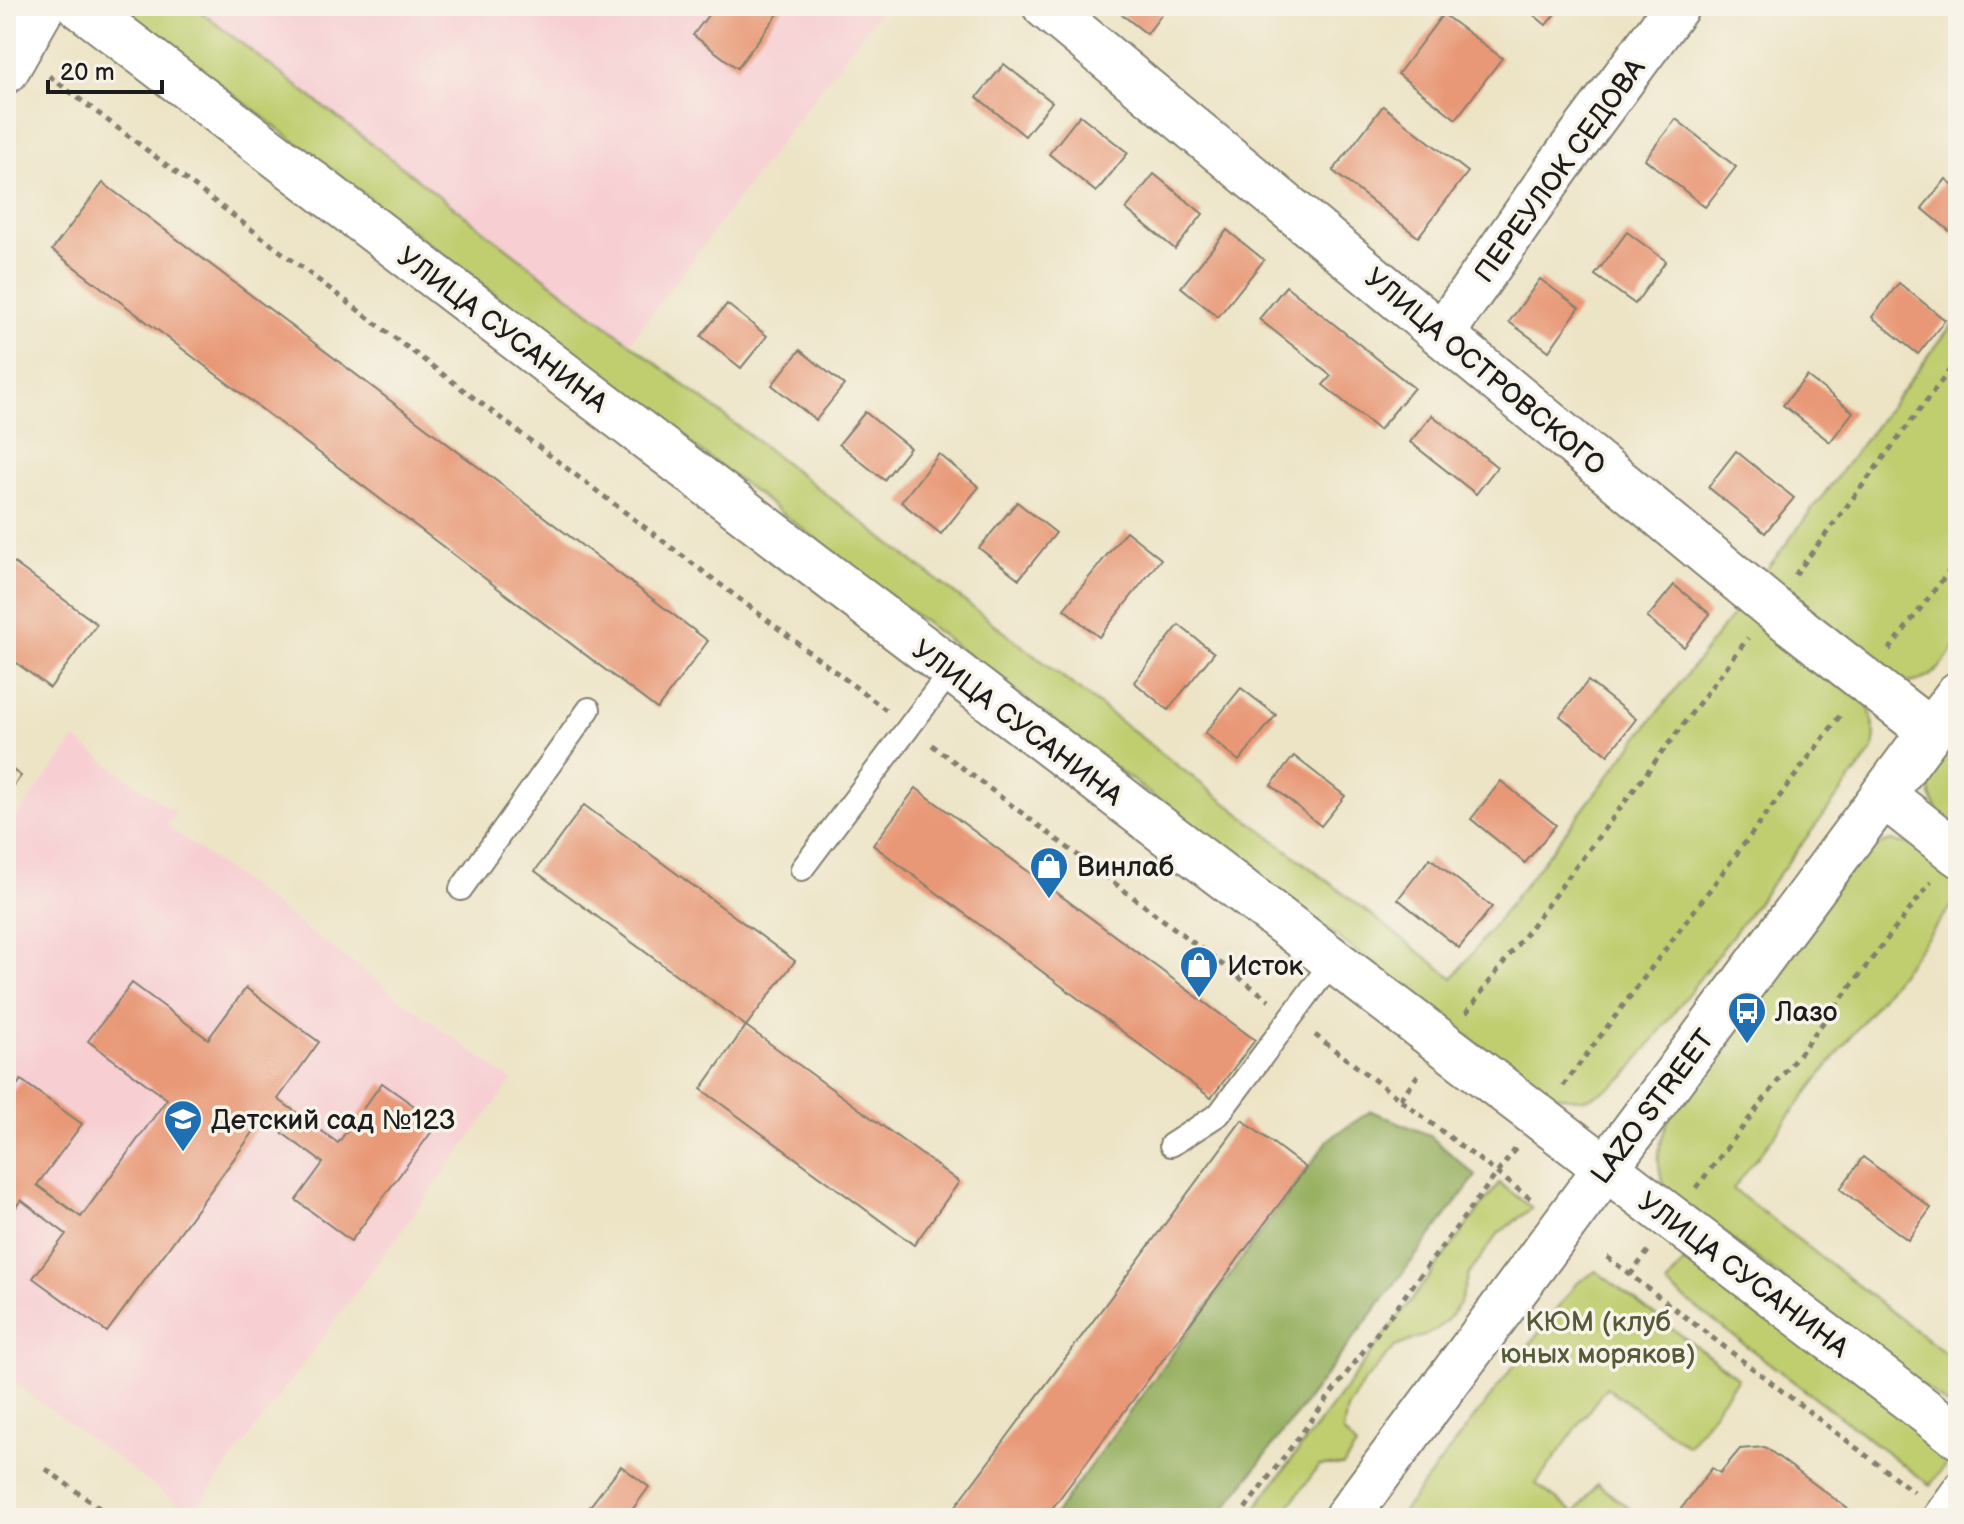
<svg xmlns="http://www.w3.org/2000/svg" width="1964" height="1524" font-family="'Balsamiq Sans',sans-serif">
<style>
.built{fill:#f7cfd3}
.green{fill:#c0ce70;stroke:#6e7546;stroke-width:2}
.forest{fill:#98b162;stroke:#5a663f;stroke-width:2}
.building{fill:#e89876}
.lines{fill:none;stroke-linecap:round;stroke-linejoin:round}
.lane-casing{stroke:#848071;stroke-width:26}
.street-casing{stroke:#848071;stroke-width:48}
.secondary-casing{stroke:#848071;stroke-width:48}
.path{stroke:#848071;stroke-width:5;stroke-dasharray:6 6;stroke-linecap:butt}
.lane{stroke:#fff;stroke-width:22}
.street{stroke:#fff;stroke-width:44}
.secondary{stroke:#fff;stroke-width:44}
.labels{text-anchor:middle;stroke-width:7;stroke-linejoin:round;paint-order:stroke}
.street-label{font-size:28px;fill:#1c1c1c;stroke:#f7f3e8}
.poi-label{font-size:28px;fill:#1c1c1c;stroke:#f7f3e8;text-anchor:start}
.park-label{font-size:28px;fill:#555a39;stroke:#f7f3e8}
</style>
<rect width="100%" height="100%" fill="#f7f3e8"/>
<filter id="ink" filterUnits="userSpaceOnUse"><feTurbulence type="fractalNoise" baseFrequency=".0125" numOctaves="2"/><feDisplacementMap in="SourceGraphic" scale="16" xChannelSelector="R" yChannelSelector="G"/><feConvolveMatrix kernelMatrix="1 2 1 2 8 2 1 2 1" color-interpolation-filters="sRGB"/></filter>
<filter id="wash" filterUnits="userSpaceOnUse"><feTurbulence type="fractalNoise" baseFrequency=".006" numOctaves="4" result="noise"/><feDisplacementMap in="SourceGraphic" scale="32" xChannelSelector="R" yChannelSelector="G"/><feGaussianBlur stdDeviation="1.8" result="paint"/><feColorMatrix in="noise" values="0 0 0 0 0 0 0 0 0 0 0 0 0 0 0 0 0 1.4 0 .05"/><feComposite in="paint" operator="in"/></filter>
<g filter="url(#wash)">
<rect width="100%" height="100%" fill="#ede4c6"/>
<g class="built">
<polygon points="193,6 883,6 630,342"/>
<polygon points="75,739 176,813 167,826 512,1081 192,1514 6,1377 6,831"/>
</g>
<g class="green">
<path d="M117,6H193L1453,978L1741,604L1868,702L1875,735L1873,750L1625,1077C1585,1105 1580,1104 1534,1087Z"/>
<path d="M1958,317V644C1936,672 1933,683 1895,684L1758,581Z"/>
<path d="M1958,730V832C1914,796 1928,769 1958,730Z"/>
<path d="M1890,841L1912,844L1958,878V898L1733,1189L1958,1363V1413L1665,1188C1651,1155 1663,1135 1675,1103L1843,878L1873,847Z"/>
<polygon points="1499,1183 1532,1208 1499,1233 1468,1275 1460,1303 1447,1320 1435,1331 1395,1347 1363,1383 1347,1409 1343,1432 1356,1447 1343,1466 1319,1466 1280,1518 1248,1518"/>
<polygon points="1691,1253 1955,1453 1930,1485 1666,1285"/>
<polygon points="1596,1271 1738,1378 1688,1446 1606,1387 1536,1484 1575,1513 1597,1484 1642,1518 1398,1518 1576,1284"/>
</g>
<polygon class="forest" points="1371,1111 1429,1135 1476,1176 1218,1518 1052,1518 1329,1139"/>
<g id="blocks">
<g class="building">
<polygon points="715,6 784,6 737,68 693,35"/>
<polygon points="1111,6 1168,6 1147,34"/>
<polygon points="1523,6 1561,6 1546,25"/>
<polygon points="1443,14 1502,58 1456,119 1398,74"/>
<polygon points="1004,64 1052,102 1025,136 977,97"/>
<polygon points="1383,106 1468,172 1418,237 1333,171"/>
<polygon points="1080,115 1128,153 1096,192 1049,154"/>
<polygon points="1676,119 1736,167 1705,207 1645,159"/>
<polygon points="1154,174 1203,214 1175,249 1126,209"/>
<polygon points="1946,179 1958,189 1958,238 1922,208"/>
<polygon points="103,183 708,641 657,709 52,250"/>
<polygon points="1227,230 1264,260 1218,317 1181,287"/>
<polygon points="1627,232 1666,261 1635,304 1595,275"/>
<polygon points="1540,279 1579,308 1549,351 1509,322"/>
<polygon points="1899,283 1945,320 1918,354 1872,317"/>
<polygon points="1286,286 1414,388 1379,430 1323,385 1331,376 1259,319"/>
<polygon points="727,304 767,336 741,368 701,336"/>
<polygon points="800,350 844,385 816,420 772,385"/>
<polygon points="1807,376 1853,412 1830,442 1783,405"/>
<polygon points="865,412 910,448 884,480 839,444"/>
<polygon points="1432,415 1497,467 1476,494 1410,442"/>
<polygon points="1736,451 1794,498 1765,533 1708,487"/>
<polygon points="939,454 979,487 941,534 901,502"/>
<polygon points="1017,502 1056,533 1019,579 979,548"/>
<polygon points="1126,531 1161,559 1099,637 1064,609"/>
<polygon points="6,557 97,624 50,688 6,655"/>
<polygon points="1674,585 1710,614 1684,647 1647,618"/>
<polygon points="1179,625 1214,653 1168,710 1134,682"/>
<polygon points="1588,681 1636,719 1608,755 1560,716"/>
<polygon points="1241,688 1276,715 1239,761 1205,733"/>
<polygon points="1294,756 1345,796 1321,826 1271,785"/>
<polygon points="6,765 21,776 6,796"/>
<polygon points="1501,781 1556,825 1525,863 1471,819"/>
<polygon points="916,788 1255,1040 1211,1098 873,845"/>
<polygon points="584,805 795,961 746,1026 535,871"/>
<polygon points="1430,858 1492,907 1459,948 1398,899"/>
<polygon points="132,983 208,1039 246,988 319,1042 278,1099 338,1143 382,1083 438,1123 351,1241 296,1200 323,1163 263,1119 107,1332 33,1278 66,1234 21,1200 6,1221 6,1100 21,1080 82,1124 37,1185 81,1217 167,1099 88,1041"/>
<polygon points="746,1026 959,1182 914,1245 701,1089"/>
<polygon points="1242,1120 1306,1168 1045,1518 947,1518"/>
<polygon points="1863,1157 1931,1208 1908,1240 1840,1189"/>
<polygon points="1765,1447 1860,1518 1674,1518 1712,1468 1720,1473 1740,1449"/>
<polygon points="621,1466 649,1487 626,1518 581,1518"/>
</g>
</g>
</g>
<g filter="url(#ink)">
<use href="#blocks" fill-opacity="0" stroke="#848071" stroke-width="2"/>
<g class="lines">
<defs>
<g id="lane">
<polyline points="802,869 951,671"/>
<polyline points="461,889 589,709"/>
<polyline points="1171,1145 1219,1114 1332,962"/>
<polyline points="1932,1518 1958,1482"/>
</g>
<g id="street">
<polyline points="80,6 1606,1168"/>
<polyline points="1045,6 1771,607 1930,731"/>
<polyline points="6,71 43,6"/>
<polyline points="1442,334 1558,167 1677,6"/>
<polyline points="1883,795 1958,854"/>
</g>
<g id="secondary">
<polyline points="1606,1168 1958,1436"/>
<polyline points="1346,1518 1958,694"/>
</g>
</defs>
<use href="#lane" class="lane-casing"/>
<use href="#street" class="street-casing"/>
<use href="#secondary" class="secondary-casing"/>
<g class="path">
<polyline points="49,76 886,710"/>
<polyline points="1795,575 1958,359"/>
<polyline points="1889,650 1958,559"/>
<polyline points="932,745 1269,1000"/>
<polyline points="1466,1013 1748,638"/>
<polyline points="1315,1035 1531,1199"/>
<polyline points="1563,1086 1842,713"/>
<polyline points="1400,1099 1418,1075"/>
<polyline points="1696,1188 1931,882"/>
<polyline points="1607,1257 1914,1492"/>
<polyline points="1630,1275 1649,1250"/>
<polyline points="46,1469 113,1518"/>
<polyline points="1238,1518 1516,1148"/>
</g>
<use href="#lane" class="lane"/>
<use href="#street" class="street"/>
<use href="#secondary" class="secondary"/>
</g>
</g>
<defs>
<symbol id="shop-pin" viewBox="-11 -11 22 30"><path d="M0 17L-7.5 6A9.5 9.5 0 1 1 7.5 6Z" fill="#1f6fb2" stroke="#f7f3e8"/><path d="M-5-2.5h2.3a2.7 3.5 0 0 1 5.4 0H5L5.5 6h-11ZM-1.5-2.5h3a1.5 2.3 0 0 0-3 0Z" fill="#fff"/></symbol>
<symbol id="bus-pin" viewBox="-11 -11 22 30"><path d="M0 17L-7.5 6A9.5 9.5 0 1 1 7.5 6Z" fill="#1f6fb2" stroke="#f7f3e8"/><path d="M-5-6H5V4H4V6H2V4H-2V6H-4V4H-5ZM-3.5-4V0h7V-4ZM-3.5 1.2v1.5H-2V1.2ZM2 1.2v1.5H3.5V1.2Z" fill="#fff"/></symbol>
<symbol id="school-pin" viewBox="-11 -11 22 30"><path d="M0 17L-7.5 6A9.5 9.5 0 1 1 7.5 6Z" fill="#1f6fb2" stroke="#f7f3e8"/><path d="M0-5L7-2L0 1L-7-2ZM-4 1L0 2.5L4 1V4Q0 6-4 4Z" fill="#fff"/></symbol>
</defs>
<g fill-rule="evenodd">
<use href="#shop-pin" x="1027" y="844" width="44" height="60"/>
<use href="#shop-pin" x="1177" y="943" width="44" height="60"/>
<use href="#bus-pin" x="1725" y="989" width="44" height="60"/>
<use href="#school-pin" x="161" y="1097" width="44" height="60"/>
</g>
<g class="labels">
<g class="street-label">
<text transform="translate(1559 170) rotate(-54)" y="10">ПЕРЕУЛОК СЕДОВА</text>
<text transform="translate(503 329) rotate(37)" y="10">УЛИЦА СУСАНИНА</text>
<text transform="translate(1486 371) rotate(40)" y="10">УЛИЦА ОСТРОВСКОГО</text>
<text transform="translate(1018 722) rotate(37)" y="10">УЛИЦА СУСАНИНА</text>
<text transform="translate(1652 1106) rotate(-53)" y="10">LAZO STREET</text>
<text transform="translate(1744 1274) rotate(37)" y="10">УЛИЦА СУСАНИНА</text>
</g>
<g class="poi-label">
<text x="1077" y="876">Винлаб</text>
<text x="1227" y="975">Исток</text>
<text x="1775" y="1021">Лазо</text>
<text x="211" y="1129">Детский сад №123</text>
</g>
<g class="park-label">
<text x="1598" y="1331">КЮМ (клуб<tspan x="1598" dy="32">юных моряков)</tspan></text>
</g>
</g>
<rect width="1964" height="1524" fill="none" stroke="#f7f3e8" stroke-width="32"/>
<path d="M48 80v12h114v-12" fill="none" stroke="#1c1c1c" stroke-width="4"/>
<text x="60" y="80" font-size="24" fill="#1c1c1c" stroke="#f7f3e8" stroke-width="6" paint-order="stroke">20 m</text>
</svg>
